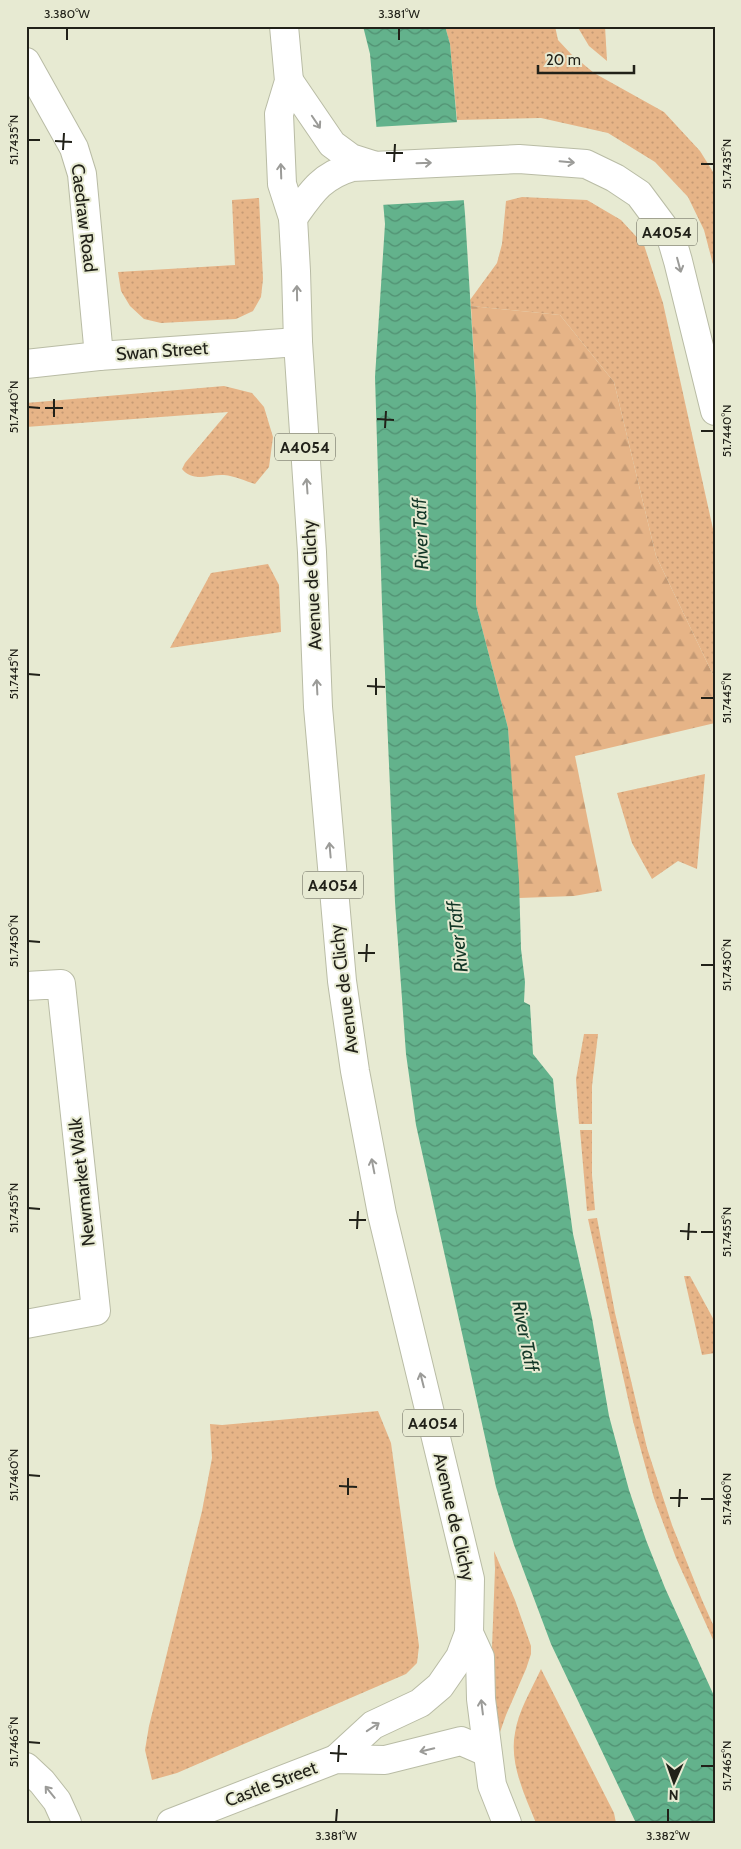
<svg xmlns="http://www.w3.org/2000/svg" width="741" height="1849" font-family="Cabin,sans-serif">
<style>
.grass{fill:url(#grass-dots)}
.forest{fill:url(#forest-firs)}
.water{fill:url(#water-waves)}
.pier{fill:#e7ead2}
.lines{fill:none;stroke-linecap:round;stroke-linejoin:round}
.street-casing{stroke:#b9bca5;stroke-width:30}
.primary-casing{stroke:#b9bca5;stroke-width:30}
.street{stroke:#fff;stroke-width:28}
.primary{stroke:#fff;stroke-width:28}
.oneway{stroke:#9b9b98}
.ticks{fill:none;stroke:#212119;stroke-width:2}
.labels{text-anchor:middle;stroke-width:4;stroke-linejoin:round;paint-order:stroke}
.shield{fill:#e7ead2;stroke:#5c5d50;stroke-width:1}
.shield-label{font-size:16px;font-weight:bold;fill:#212119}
.street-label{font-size:18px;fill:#212119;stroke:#e7ead2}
.water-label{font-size:19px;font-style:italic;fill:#133727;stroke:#e7ead2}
.neatline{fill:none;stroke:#212119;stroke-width:2}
.ticks-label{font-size:12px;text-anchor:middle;fill:#212119}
</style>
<defs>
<pattern id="grass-dots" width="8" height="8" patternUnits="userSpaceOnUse" patternTransform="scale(1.25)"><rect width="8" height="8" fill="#e6b487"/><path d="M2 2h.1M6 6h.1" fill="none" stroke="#c59a74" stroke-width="1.8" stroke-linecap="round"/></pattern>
<pattern id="forest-firs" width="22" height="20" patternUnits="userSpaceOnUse" patternTransform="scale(1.25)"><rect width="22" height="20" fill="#e6b487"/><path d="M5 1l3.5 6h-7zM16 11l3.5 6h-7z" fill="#c59a74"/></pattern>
<pattern id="water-waves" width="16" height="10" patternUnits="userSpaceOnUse" patternTransform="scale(1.25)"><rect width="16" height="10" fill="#63b28c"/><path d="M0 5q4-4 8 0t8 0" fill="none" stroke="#519072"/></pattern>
</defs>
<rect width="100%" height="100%" fill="#e7ead2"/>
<g class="grass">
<polygon points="445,26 555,26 558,40 571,54 594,73 664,112 700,151 715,175 715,272 704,230 688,197 655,162 608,133 541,118 457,120 450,44"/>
<polygon points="577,26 605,26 607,61 589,46"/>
<polygon points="522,197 587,200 621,220 644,245 663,303 715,538 715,679 656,556 614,382 560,315 471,306 470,300 497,263 502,244 506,201"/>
<polygon points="259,198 263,279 261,297 253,311 236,319 161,323 144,319 130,306 121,291 118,272 235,265 232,200"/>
<path d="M224,386L252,393L264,407L273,437L269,467L255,484C245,481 235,476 224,475C208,474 194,483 182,469L185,463L228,412L26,427V403Z"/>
<polygon points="268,564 279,585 281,632 170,648 211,573"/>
<polygon points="705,774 697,869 678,861 652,879 632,843 617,793"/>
<polygon points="584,1034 598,1034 592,1086 592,1124 579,1124 576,1079"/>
<polygon points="580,1130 592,1130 592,1175 595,1210 587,1211"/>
<polygon points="597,1218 615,1313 647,1448 672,1525 702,1600 715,1629 715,1644 676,1558 654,1498 633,1421 588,1219"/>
<polygon points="684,1276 690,1276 715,1322 715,1353 702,1355"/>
<polygon points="378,1411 391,1443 419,1646 417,1663 406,1674 177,1773 152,1780 145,1750 149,1726 202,1511 212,1458 210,1424 222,1425"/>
<polygon points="494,1551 515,1600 531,1646 531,1654 526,1669 506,1715 499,1735 491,1674 495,1569"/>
<path d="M541,1669L614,1813L616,1823H536C525,1796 509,1763 515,1733C518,1711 532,1689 541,1669Z"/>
</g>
<polygon class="forest" points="471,306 560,315 614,382 656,556 715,679 715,723 575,756 602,891 574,896 519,898 508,728 476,605 476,394"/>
<polygon class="water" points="363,26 445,26 450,44 465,214 476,394 476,605 508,728 519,880 521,949 525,982 524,1002 530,1005 533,1054 553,1079 556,1109 573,1234 592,1318 609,1416 629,1490 646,1540 665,1588 715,1698 715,1823 636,1823 551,1644 514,1545 496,1487 416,1125 406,1054 395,902 382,604 375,377 385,224 370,54"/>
<polygon class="pier" points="460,122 466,200 381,205 375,127"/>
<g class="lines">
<defs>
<g id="street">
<polyline points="26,62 74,148 82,174 99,356"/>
<polyline points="26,364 99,356 298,342"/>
<polyline points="26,986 61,984 96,1311 26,1324"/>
<polyline points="336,1759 373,1725 420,1703 440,1686 460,1657 469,1633"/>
<polyline points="26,1767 42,1782 57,1801 67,1823"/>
<polyline points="171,1823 336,1759 385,1760 461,1741 484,1751 488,1756"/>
</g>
<g id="primary">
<polyline points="284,26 289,81 279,114 282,184 293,218 296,271 298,342 312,552 318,707 342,981 355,1071 382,1214 470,1579 469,1633 480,1657 481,1699 492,1785 507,1823"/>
<polyline points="289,81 332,144 351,158 373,165"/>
<path d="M293,218C311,193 321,176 352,167L519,159L586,164L615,178L639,194L671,237L678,261L715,411"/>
</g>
</defs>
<use href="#street" class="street-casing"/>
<use href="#primary" class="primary-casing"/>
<use href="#street" class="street"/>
<use href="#primary" class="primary"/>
</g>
<defs><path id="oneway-shaft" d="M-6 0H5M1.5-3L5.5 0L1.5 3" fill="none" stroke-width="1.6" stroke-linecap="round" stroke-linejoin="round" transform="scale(1.25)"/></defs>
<g class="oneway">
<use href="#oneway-shaft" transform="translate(316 122) rotate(56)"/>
<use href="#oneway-shaft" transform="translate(567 162) rotate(5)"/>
<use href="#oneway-shaft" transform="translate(424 163) rotate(-2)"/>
<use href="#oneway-shaft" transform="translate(281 171) rotate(-92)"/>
<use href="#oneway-shaft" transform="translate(679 265) rotate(75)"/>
<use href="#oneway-shaft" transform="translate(297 293) rotate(-91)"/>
<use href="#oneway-shaft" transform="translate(307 486) rotate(-94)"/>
<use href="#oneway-shaft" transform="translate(317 687) rotate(-93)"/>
<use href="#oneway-shaft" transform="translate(330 850) rotate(-95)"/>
<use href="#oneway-shaft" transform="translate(373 1166) rotate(-101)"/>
<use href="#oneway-shaft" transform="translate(422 1380) rotate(-104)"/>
<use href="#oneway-shaft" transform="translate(482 1707) rotate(-97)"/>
<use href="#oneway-shaft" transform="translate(373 1727) rotate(-34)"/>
<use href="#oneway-shaft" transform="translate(427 1750) rotate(166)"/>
<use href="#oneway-shaft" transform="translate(50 1792) rotate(-129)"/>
</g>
<path class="ticks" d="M67,40V28M399,40V28M28,140H40M55,141L72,142M63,150L64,133M386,153H403M394,162L395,144M701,164H714M28,407L40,408M45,408H63M54,417V399M377,419L394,420M385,428L386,411M701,431H714M28,674L40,675M367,686L385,687M376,695V678M701,698H714M28,941L40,942M358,953H375M366,962L367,944M701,965H714M28,1208L40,1209M349,1220H366M357,1229L358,1211M680,1231L697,1232M701,1232H714M688,1240L689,1223M28,1475L40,1476M339,1486L357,1487M348,1495V1478M670,1498H688M701,1499H714M679,1507L680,1489M28,1742L40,1743M330,1753L347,1754M338,1762L339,1745M701,1766H714M336,1822L337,1809M668,1822V1809"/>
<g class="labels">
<g class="shield">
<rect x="637" y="218.5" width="60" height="27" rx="4"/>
<rect x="275" y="433.5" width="60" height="27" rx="4"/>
<rect x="303" y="871.5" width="60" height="27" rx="4"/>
<rect x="403" y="1409.5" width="60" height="27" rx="4"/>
</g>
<g class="shield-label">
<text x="667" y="238">A4054</text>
<text x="305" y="453">A4054</text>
<text x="333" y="891">A4054</text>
<text x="433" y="1429">A4054</text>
</g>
<g class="street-label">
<text transform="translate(84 218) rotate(83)" y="6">Caedraw Road</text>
<text transform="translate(162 351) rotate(-4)" y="6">Swan Street</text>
<text transform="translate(312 585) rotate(-93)" y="6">Avenue de Clichy</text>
<text transform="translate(344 989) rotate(-97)" y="6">Avenue de Clichy</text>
<text transform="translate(82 1182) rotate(-96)" y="6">Newmarket Walk</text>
<text transform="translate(454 1517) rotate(77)" y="6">Avenue de Clichy</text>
<text transform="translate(271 1784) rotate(-21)" y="6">Castle Street</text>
</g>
<g class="water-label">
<text transform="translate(420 534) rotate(-92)" y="7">River Taff</text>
<text transform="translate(457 937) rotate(-96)" y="7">River Taff</text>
<text transform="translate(526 1336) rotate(79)" y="7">River Taff</text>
</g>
</g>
<rect width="741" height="1849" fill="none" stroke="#e7ead2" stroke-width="55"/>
<g transform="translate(674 1782) rotate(182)" stroke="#e7ead2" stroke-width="4" paint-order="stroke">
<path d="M0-4L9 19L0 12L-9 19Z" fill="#212119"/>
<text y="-8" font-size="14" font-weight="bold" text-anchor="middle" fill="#212119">N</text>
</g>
<path d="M538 65v8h96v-8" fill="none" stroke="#212119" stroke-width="2.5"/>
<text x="546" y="65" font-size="15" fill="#212119" stroke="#e7ead2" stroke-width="4" paint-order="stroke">20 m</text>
<rect x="28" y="28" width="686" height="1794" class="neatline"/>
<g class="ticks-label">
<text x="67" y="18">3.380°W</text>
<text x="399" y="18">3.381°W</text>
<text transform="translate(14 140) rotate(-90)" y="4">51.7435°N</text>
<text transform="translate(727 164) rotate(-90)" y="4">51.7435°N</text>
<text transform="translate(14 407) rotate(-90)" y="4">51.7440°N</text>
<text transform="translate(727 431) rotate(-90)" y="4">51.7440°N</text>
<text transform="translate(14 674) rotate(-90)" y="4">51.7445°N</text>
<text transform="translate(727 698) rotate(-90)" y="4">51.7445°N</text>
<text transform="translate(14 941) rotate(-90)" y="4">51.7450°N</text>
<text transform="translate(727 965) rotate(-90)" y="4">51.7450°N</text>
<text transform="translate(14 1208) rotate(-90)" y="4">51.7455°N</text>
<text transform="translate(727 1232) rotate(-90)" y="4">51.7455°N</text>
<text transform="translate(14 1475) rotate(-90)" y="4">51.7460°N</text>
<text transform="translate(727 1499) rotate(-90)" y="4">51.7460°N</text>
<text transform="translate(14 1742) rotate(-90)" y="4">51.7465°N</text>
<text transform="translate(727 1766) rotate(-90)" y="4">51.7465°N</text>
<text x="336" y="1840">3.381°W</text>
<text x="668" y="1840">3.382°W</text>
</g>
</svg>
